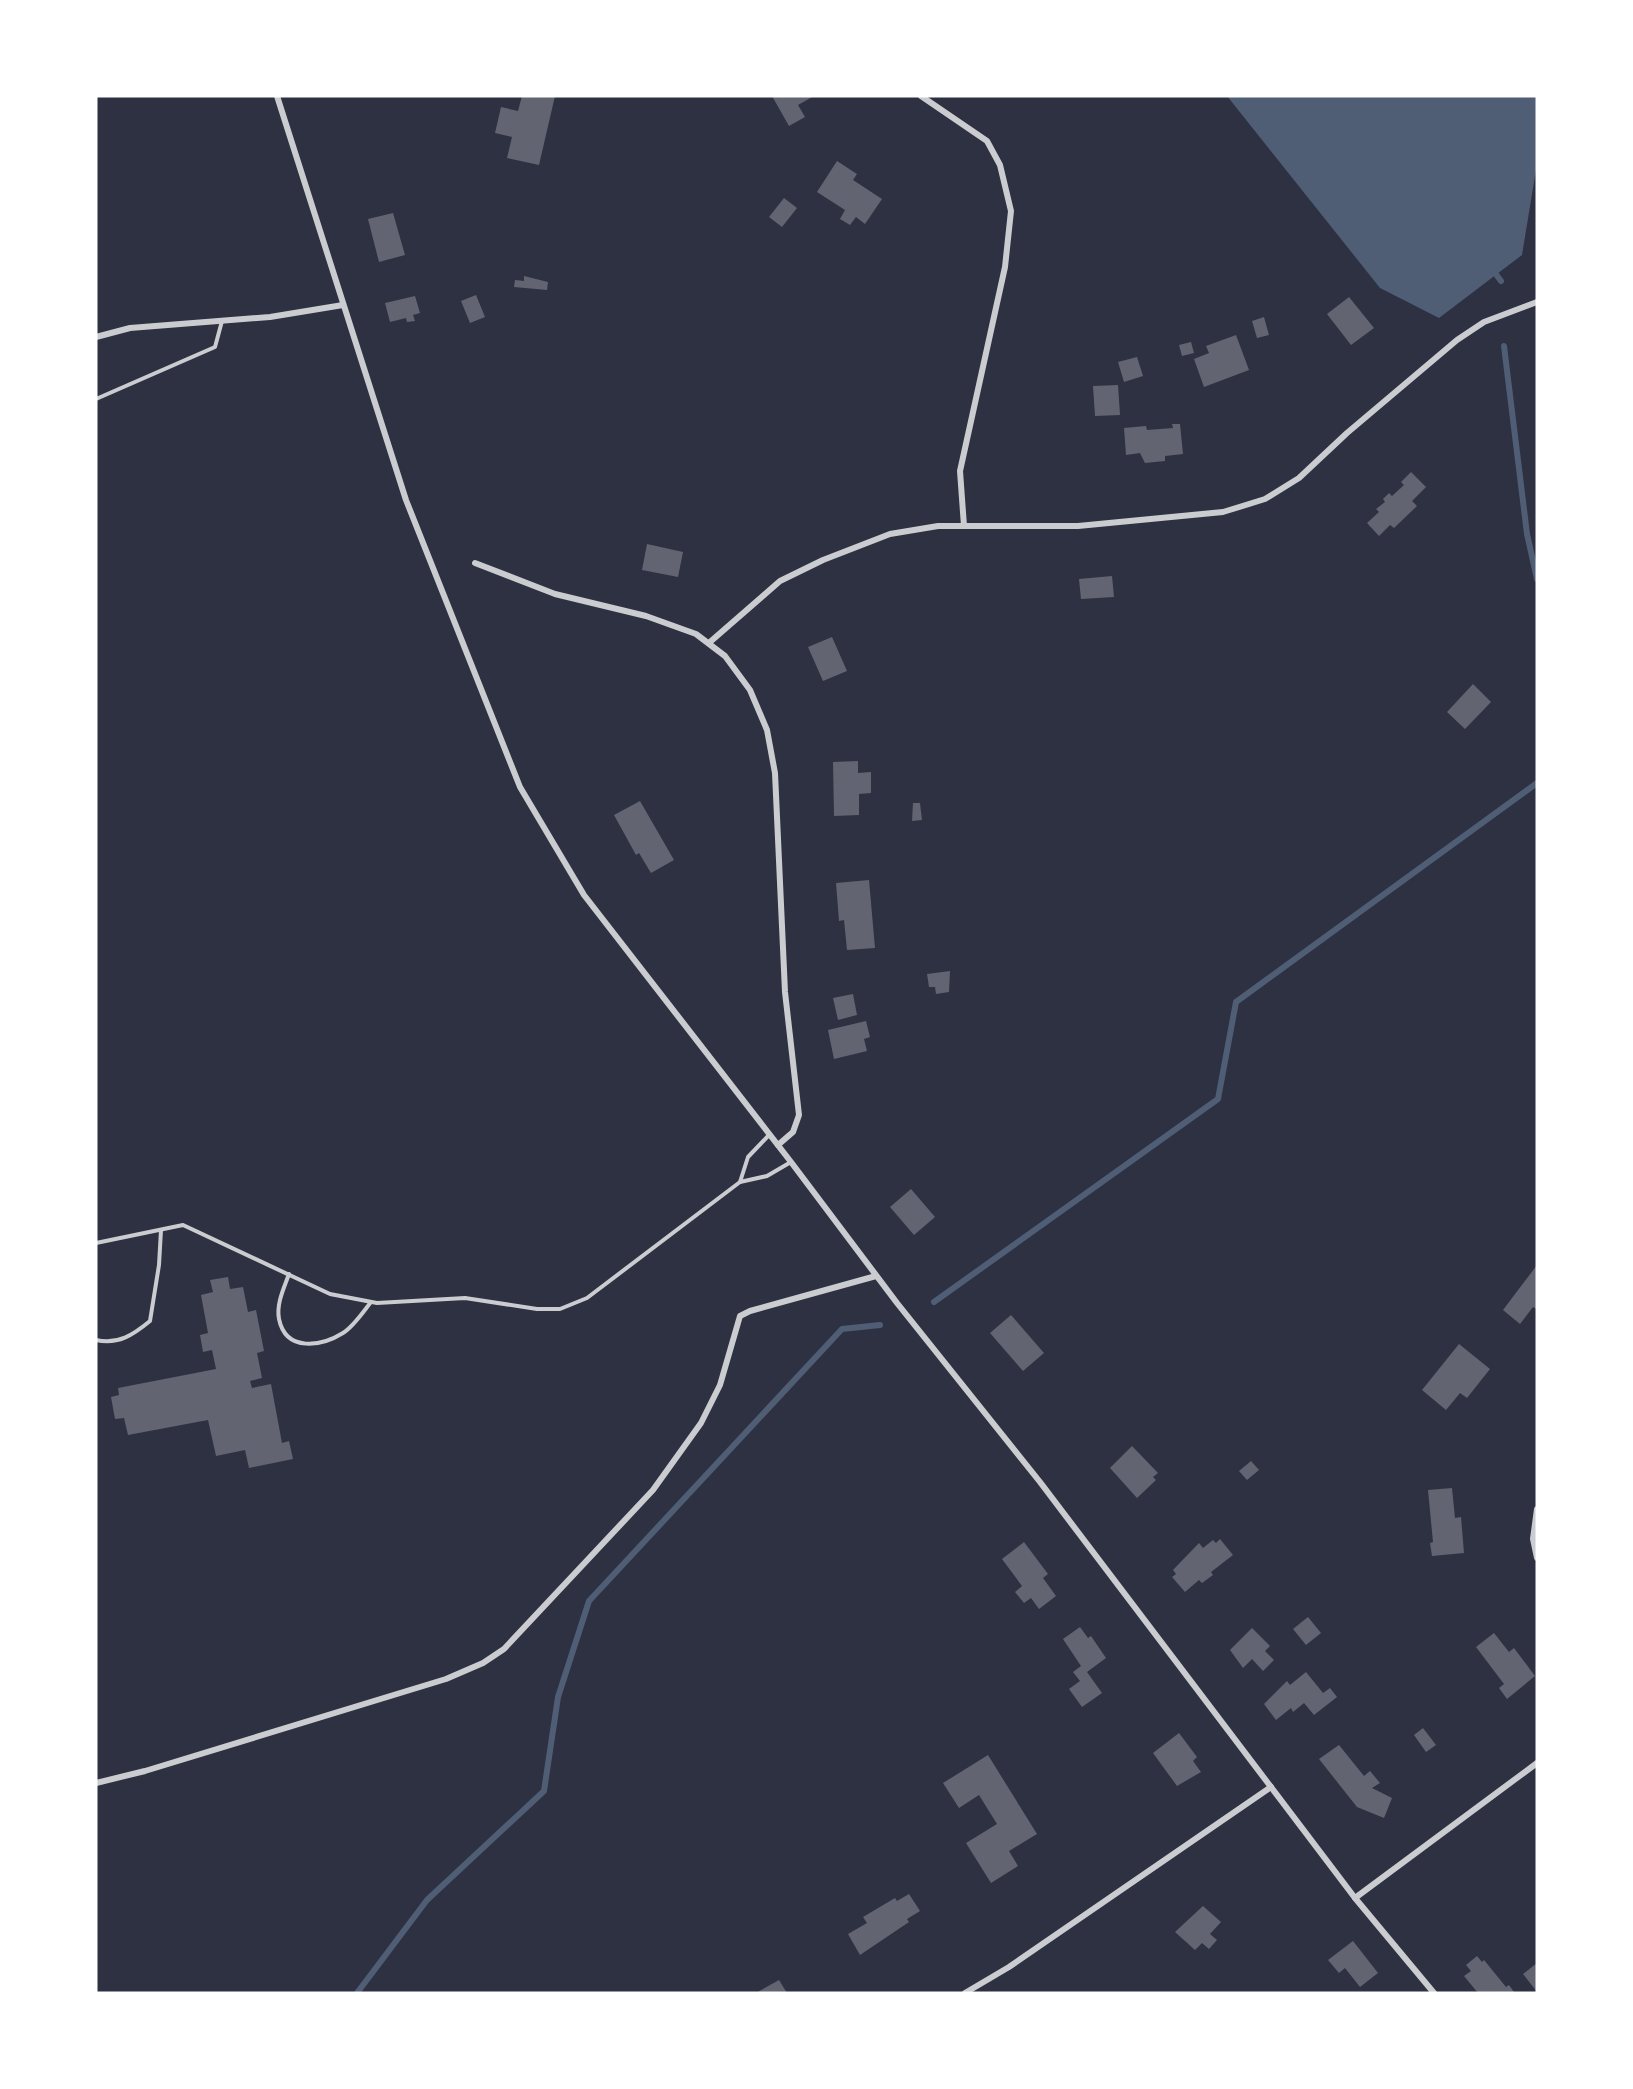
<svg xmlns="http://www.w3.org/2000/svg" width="1633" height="2089" font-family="Poppins,sans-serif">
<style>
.water{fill:#4f5d75}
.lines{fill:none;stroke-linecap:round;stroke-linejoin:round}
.stream{stroke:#4f5d75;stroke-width:6}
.building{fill:#626471}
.service{stroke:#caccd0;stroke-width:4}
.minor{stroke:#caccd0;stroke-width:6}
</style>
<rect width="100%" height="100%" fill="#2d3142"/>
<polygon class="water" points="1227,96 1537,96 1537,164 1522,255 1439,318 1380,288"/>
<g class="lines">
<g class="stream">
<polyline points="1492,269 1501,281"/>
<polyline points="1504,346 1527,534 1537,579"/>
<polyline points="934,1302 1218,1099 1236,1002 1537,783"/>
<polyline points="357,1993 427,1900 544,1791 558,1697 589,1601 842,1329 880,1325"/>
</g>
</g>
<g class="building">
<polygon points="522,96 555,96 539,165 507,158 512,137 495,133 501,107 518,111"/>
<polygon points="772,96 814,96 798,105 805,117 789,126"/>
<polygon points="837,161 857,174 853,180 882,199 865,224 856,217 850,225 840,219 845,210 817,192"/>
<polygon points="784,198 797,208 782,227 769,217"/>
<polygon points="393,213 405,255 379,262 368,219"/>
<polygon points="524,276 548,282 547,290 514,287 515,280 524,281"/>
<polygon points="476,295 485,317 470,323 461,301"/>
<polygon points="415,296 420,313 413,315 415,321 407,322 406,318 390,322 385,303"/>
<polygon points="1349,297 1374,328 1351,345 1327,314"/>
<polygon points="1264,317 1269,335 1257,338 1252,321"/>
<polygon points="1236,335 1249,370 1204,387 1194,359 1209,353 1206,346"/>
<polygon points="1191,342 1194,353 1182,356 1179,345"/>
<polygon points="1137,357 1143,376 1124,382 1118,362"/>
<polygon points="1118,385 1120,415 1095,416 1093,386"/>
<polygon points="1172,424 1180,424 1183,454 1165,456 1165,461 1145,463 1140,453 1126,455 1124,428 1146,426 1147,430 1173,428"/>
<polygon points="1411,472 1426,487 1412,501 1417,506 1394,528 1390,525 1379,536 1367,523 1379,512 1376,509 1385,502 1383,499 1389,493 1392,496 1404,485 1401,482"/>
<polygon points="647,544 683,552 678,577 642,570"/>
<polygon points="1112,576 1114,597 1081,599 1079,579"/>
<polygon points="832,637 847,671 823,681 808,647"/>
<polygon points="1473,684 1491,702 1465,729 1447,712"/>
<polygon points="858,761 858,773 871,772 871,793 859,794 859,815 834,816 833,762"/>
<polygon points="640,801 674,860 651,873 639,853 636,855 614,815"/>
<polygon points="913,803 920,803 922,820 912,821"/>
<polygon points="869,880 875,948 847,950 844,920 839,921 836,883"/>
<polygon points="950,971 949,992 936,994 935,987 929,987 927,974"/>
<polygon points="853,994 857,1015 838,1020 833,998"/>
<polygon points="866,1021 870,1037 864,1039 867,1051 834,1059 828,1030"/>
<polygon points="911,1189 935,1217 914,1235 890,1207"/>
<polygon points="1537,1265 1537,1309 1533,1307 1520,1324 1503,1310"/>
<polygon points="228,1277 230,1289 243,1287 248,1312 256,1310 264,1351 257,1353 262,1378 250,1381 252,1388 271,1384 282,1443 289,1441 293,1459 249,1468 245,1450 216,1456 208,1420 128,1435 124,1418 115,1419 111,1397 119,1395 118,1388 216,1369 212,1350 203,1352 200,1335 208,1333 201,1295 213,1292 210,1280"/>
<polygon points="1011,1315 1044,1353 1023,1371 990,1333"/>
<polygon points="1459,1344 1490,1369 1467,1398 1460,1393 1446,1410 1422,1390"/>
<polygon points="1132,1446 1158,1473 1153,1477 1156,1480 1137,1498 1110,1468"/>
<polygon points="1251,1461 1259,1470 1247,1480 1239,1471"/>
<polygon points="1452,1488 1455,1518 1461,1517 1464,1553 1432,1556 1430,1543 1433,1542 1428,1490"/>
<polygon points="1220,1539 1233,1555 1211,1572 1213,1575 1202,1583 1199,1580 1185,1592 1172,1577 1176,1574 1173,1570 1199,1543 1203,1548 1213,1540 1216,1543"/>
<polygon points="1024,1542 1048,1574 1043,1578 1056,1596 1039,1609 1031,1598 1024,1603 1015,1592 1022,1586 1002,1559"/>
<polygon points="1308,1617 1321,1633 1306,1645 1293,1629"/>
<polygon points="1080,1627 1088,1638 1091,1636 1106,1658 1087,1672 1102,1693 1082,1707 1069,1689 1080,1681 1073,1672 1081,1666 1063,1639"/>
<polygon points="1252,1628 1270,1646 1265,1651 1274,1660 1263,1671 1252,1659 1243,1668 1230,1650"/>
<polygon points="1494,1633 1509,1652 1514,1648 1535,1676 1507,1699 1499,1688 1504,1684 1476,1647"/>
<polygon points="1306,1672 1323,1693 1330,1688 1337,1697 1314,1715 1304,1703 1293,1712 1291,1708 1276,1720 1264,1704 1287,1681 1290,1685"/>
<polygon points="1423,1728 1436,1745 1426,1752 1414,1735"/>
<polygon points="1179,1733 1197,1757 1193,1761 1201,1772 1177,1786 1153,1753"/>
<polygon points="1339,1745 1364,1776 1370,1771 1380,1783 1372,1788 1392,1798 1384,1818 1357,1807 1319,1759"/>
<polygon points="988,1755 1037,1834 1009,1851 1018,1866 991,1883 966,1843 997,1824 979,1795 959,1808 943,1783"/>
<polygon points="909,1894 920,1911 907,1919 909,1922 860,1955 848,1934 867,1923 863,1917 895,1898 897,1901"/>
<polygon points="1203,1906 1221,1922 1210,1934 1217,1940 1209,1949 1202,1943 1195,1950 1175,1932"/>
<polygon points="1353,1941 1378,1973 1360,1987 1345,1968 1339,1973 1328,1960"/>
<polygon points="1477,1956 1482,1962 1484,1960 1506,1987 1509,1985 1514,1992 1478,1993 1464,1976 1471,1971 1466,1965"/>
<polygon points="1537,1963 1537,1992 1523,1974"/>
<polygon points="779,1980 787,1993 756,1993"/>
</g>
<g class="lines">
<g class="service">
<polyline points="96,399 215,347 222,321"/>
<polyline points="769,1135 748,1157 740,1182 767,1176 791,1162"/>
<polyline points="96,1243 183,1225 330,1294 377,1303 465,1298 537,1309 560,1309 587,1298 740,1182"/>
<path d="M289,1274C284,1288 276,1304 279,1319C286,1353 322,1346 343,1333C354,1326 363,1312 371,1302"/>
<path d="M96,1340C118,1345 133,1335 150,1321L159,1265L161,1230"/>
</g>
<g class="minor">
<polyline points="277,96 406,500 520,787 584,895 791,1162 897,1303 1040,1482 1355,1898 1434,1993"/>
<polyline points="921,96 987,141 1000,165 1011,211 1005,267 960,471 964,526"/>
<polyline points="96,337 130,328 270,317 343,305"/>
<polyline points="475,563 555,594 646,616 696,634 725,656 750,690 767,730 775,773 785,992 799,1115 793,1132 778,1145"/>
<polyline points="710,642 780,581 823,560 890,534 938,526 1078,526 1223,512 1265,499 1299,478 1347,433 1457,340 1484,322 1537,302"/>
<polyline points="1537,1509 1533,1539 1537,1558"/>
<polyline points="96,1783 145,1771 446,1679 483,1663 504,1649 653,1490 701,1423 720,1385 740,1316 750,1311 876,1276"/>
<polyline points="1355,1898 1537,1763"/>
<polyline points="965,1993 1009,1967 1271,1787"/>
</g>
</g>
<rect width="1633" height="2089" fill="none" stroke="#ffffff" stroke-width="195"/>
</svg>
